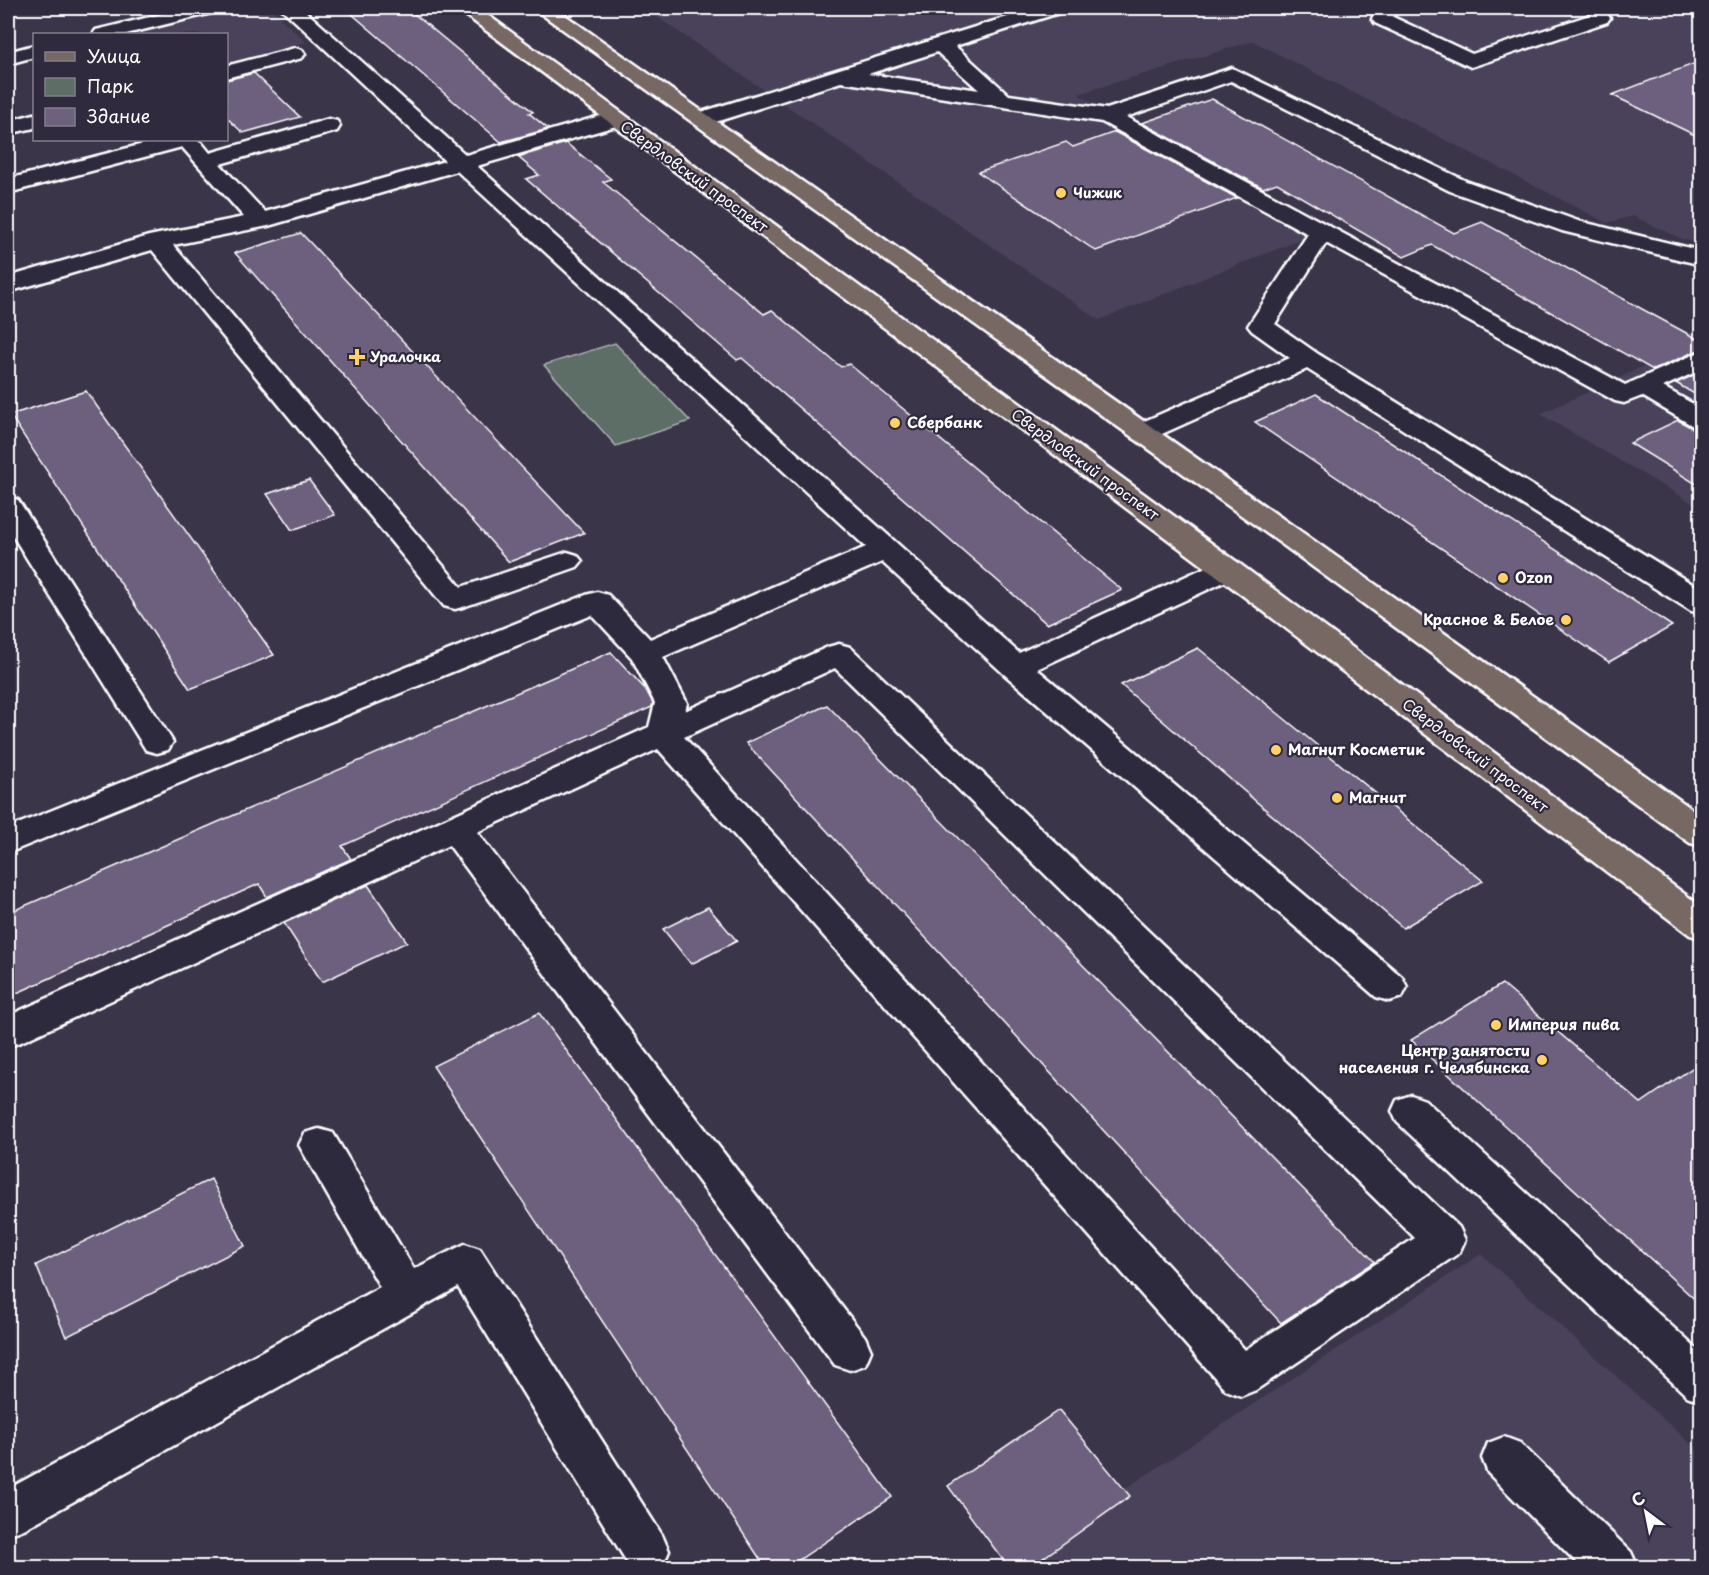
<svg xmlns="http://www.w3.org/2000/svg" width="1709" height="1575" font-family="'Playpen Sans',sans-serif">
<style>
.built{fill:#4a425a}
.green{fill:#5c6e65;stroke:#aeb6b2;stroke-width:1.5}
.building{fill:#6d617e;stroke:#fff;stroke-width:1.5}
.lines{fill:none;stroke-linecap:round;stroke-linejoin:round}
.minor-casing{stroke:#fff;stroke-width:5}
.major-casing{stroke:#fff;stroke-width:5}
.minor{fill:#2f2a3d;fill-rule:evenodd}
.major{fill:#776864;fill-rule:evenodd}
.poi-dot{fill:#ffd166;stroke:#2f2a3d;stroke-width:2}
.labels{text-anchor:middle;stroke-width:4.5;stroke-linejoin:round;paint-order:stroke}
.far-poi-label{font-size:14px;font-weight:bold;fill:#fff;stroke:#2f2a3d;text-anchor:start}
.street-label{font-size:15px;fill:#fff;stroke:#2f2a3d}
.poi-label{font-size:15px;font-weight:bold;fill:#fff;stroke:#2f2a3d;text-anchor:start}
</style>
<rect width="100%" height="100%" fill="#3b354a"/>
<filter id="ink" filterUnits="userSpaceOnUse"><feTurbulence type="fractalNoise" baseFrequency=".0167" numOctaves="2"/><feDisplacementMap in="SourceGraphic" scale="12" xChannelSelector="R" yChannelSelector="G"/><feConvolveMatrix kernelMatrix="1 2 1 2 8 2 1 2 1" color-interpolation-filters="sRGB"/></filter>
<g filter="url(#ink)">
<g class="built">
<polygon points="228,8 270,8 306,42 227,62 226,34 132,34 129,31"/>
<polygon points="644,8 1701,8 1701,244 1682,239 1633,216 1607,223 1253,41 1078,94 1310,236 1099,320"/>
<polygon points="1701,340 1701,508 1540,414"/>
<polygon points="1481,1254 1701,1453 1701,1567 1005,1568"/>
</g>
<polygon class="green" points="615,343 690,421 616,446 544,365"/>
<g class="building">
<polygon points="345,8 407,8 533,112 529,113 548,129 501,142"/>
<polygon points="1701,61 1701,138 1612,95"/>
<polygon points="254,73 300,117 243,133 226,117 226,80"/>
<polygon points="1212,99 1454,233 1482,222 1701,341 1701,349 1653,370 1432,245 1404,257 1277,183 1263,188 1142,123"/>
<polygon points="1115,132 1237,198 1096,251 978,172 1066,142 1073,147"/>
<polygon points="566,143 611,179 603,182 764,314 772,310 841,367 849,364 1122,590 1047,624 742,358 737,360 526,179 539,175 518,157"/>
<polygon points="301,233 584,533 509,562 235,253"/>
<polygon points="1701,372 1701,398 1676,383"/>
<polygon points="86,391 274,655 190,689 10,415"/>
<polygon points="1316,394 1619,591 1672,626 1609,662 1255,422"/>
<polygon points="1678,420 1692,428 1701,430 1701,487 1630,443"/>
<polygon points="309,480 335,515 292,530 267,494"/>
<polygon points="1198,648 1483,881 1403,928 1121,685"/>
<polygon points="611,652 646,690 653,703 652,707 342,846 351,859 267,897 259,884 8,997 8,913"/>
<polygon points="827,705 1375,1262 1281,1323 746,743"/>
<polygon points="368,885 407,942 322,982 284,923"/>
<polygon points="708,907 737,941 691,964 663,929"/>
<polygon points="1502,984 1641,1103 1701,1062 1701,1305 1411,1040"/>
<polygon points="539,1013 892,1497 787,1568 766,1568 433,1066"/>
<polygon points="211,1179 245,1246 66,1337 36,1265"/>
<polygon points="1059,1410 1130,1496 1029,1568 1009,1568 948,1486"/>
</g>
<g class="lines">
<defs>
<g id="minor">
<polygon points="187,8 219,8 216,12 126,34 93,34 96,30"/>
<path d="M281,8H302L466,155L607,114L615,112L623,114L626,119L623,124L477,166L1019,653L1217,562L1227,560L1237,562L1242,569L1237,576L1037,669L1402,977L1407,987L1402,997L1389,1001L1376,997L1004,674L882,562L663,657L687,703L685,711L828,647L839,644L850,647L1459,1227L1465,1240L1459,1253L1256,1390L1241,1396L1226,1390L658,749L477,832L865,1337L871,1351L865,1365L850,1370L835,1365L449,845L21,1042L8,1047V1016L649,727L655,703L632,658L592,615L8,853V828L586,595L597,592L608,595L650,639L866,547L457,171L268,226L173,245L461,587L567,552L577,555L582,561L577,567L466,606L455,609L444,606L152,250L8,292V277L149,236L244,217L182,147L8,193V179L159,140H194L201,142L210,153L329,119L337,121L340,126L337,131L220,164L265,212L445,161ZM835,668L1415,1238L1245,1350L684,737Z"/>
<path d="M1036,8H1065L1062,12L955,46L1009,95L1107,109L1232,68L1466,181L1578,221L1702,251V265L1562,231L1450,191L1231,81L1126,117L1625,385L1702,351V369L1663,387L1702,409V428L1693,426L1642,396L1624,403L1615,401L1326,243L1275,324L1318,354L1702,590V613L1691,611L1307,369L1153,438L1143,440L1133,438L1130,432L1133,426L1290,358L1252,331L1248,326L1308,234L1102,122L841,82L703,126L695,124L692,119L695,114ZM937,52L979,90L868,74Z"/>
<polygon points="1376,8 1396,8 1393,17 1472,54 1593,14 1607,14 1610,18 1607,22 1471,67 1375,23 1372,19"/>
<polygon points="34,45 34,57 8,64 8,52"/>
<polygon points="295,48 302,50 305,54 302,58 226,78 226,66"/>
<polygon points="34,114 34,128 8,134 8,121"/>
<polygon points="8,497 18,500 22,506 168,734 173,742 168,750 157,753 146,750 8,528"/>
<polygon points="1411,1095 1425,1100 1702,1354 1702,1402 1687,1396 1397,1122 1392,1111 1397,1100"/>
<polygon points="319,1129 333,1133 414,1269 465,1244 480,1249 662,1535 669,1551 662,1567 630,1567 458,1287 24,1529 8,1535 8,1489 380,1287 299,1145 305,1133"/>
<polygon points="1504,1437 1520,1443 1631,1552 1638,1568 1582,1568 1488,1473 1482,1458 1488,1443"/>
</g>
<g id="major">
<polygon points="456,8 478,8 1237,562 1702,907 1702,939 1690,935 1217,576"/>
<polygon points="533,8 555,8 1303,533 1702,816 1702,846 1690,843 1283,545"/>
</g>
</defs>
<use href="#minor" class="minor-casing"/>
<use href="#major" class="major-casing"/>
<use href="#minor" class="minor"/>
<use href="#major" class="major"/>
</g>
</g>
<g class="poi-dot">
<circle cx="1061" cy="193" r="6"/>
<path d="M354 348h6v6h6v6h-6v6h-6v-6h-6v-6h6z"/>
<circle cx="895" cy="423" r="6"/>
<circle cx="1503" cy="578" r="6"/>
<circle cx="1566" cy="620" r="6"/>
<circle cx="1276" cy="750" r="6"/>
<circle cx="1337" cy="798" r="6"/>
<circle cx="1496" cy="1025" r="6"/>
<circle cx="1542" cy="1060" r="6"/>
</g>
<g class="labels">
<g class="far-poi-label">
<text x="1073" y="198">Чижик</text>
<text x="370" y="362">Уралочка</text>
</g>
<g class="street-label">
<text transform="translate(694 177) rotate(36)" y="5">Свердловский проспект</text>
<text transform="translate(1085 465) rotate(36)" y="5">Свердловский проспект</text>
<text transform="translate(1475 756) rotate(37)" y="5">Свердловский проспект</text>
</g>
<g class="poi-label">
<text x="907" y="428">Сбербанк</text>
<text x="1515" y="583">Ozon</text>
<text x="1554" y="625" text-anchor="end">Красное &amp; Белое</text>
<text x="1288" y="755">Магнит Косметик</text>
<text x="1349" y="803">Магнит</text>
<text x="1508" y="1030">Империя пива</text>
<text x="1530" y="1056" text-anchor="end">Центр занятости<tspan x="1530" dy="17">населения г. Челябинска</tspan></text>
</g>
</g>
<rect width="1709" height="1575" fill="none" stroke="#2f2a3d" stroke-width="30"/>
<rect x="15" y="15" width="1679" height="1545" fill="none" stroke="#fff" stroke-width="2" filter="url(#ink)"/>
<rect x="33" y="33" width="195" height="108" fill="#2f2a3d" stroke="#827f8b" stroke-width="1.5"/>
<rect x="45" y="52" width="30" height="9" fill="#776864" stroke="#827f8b" stroke-width="1.5"/>
<text x="87" y="63" font-size="18" fill="#ffffff">Улица</text>
<rect x="45" y="78" width="30" height="18" fill="#5c6e65" stroke="#827f8b" stroke-width="1.5"/>
<text x="87" y="93" font-size="18" fill="#ffffff">Парк</text>
<rect x="45" y="108" width="30" height="18" fill="#6d617e" stroke="#827f8b" stroke-width="1.5"/>
<text x="87" y="123" font-size="18" fill="#ffffff">Здание</text>
<g transform="translate(1646 1512) rotate(328)" stroke="#2f2a3d" stroke-width="4.5" paint-order="stroke">
<path d="M0-4.5L10 22L0 15L-10 22Z" fill="#ffffff"/>
<text y="-9" font-size="16" font-weight="bold" text-anchor="middle" fill="#ffffff">С</text>
</g>
</svg>
